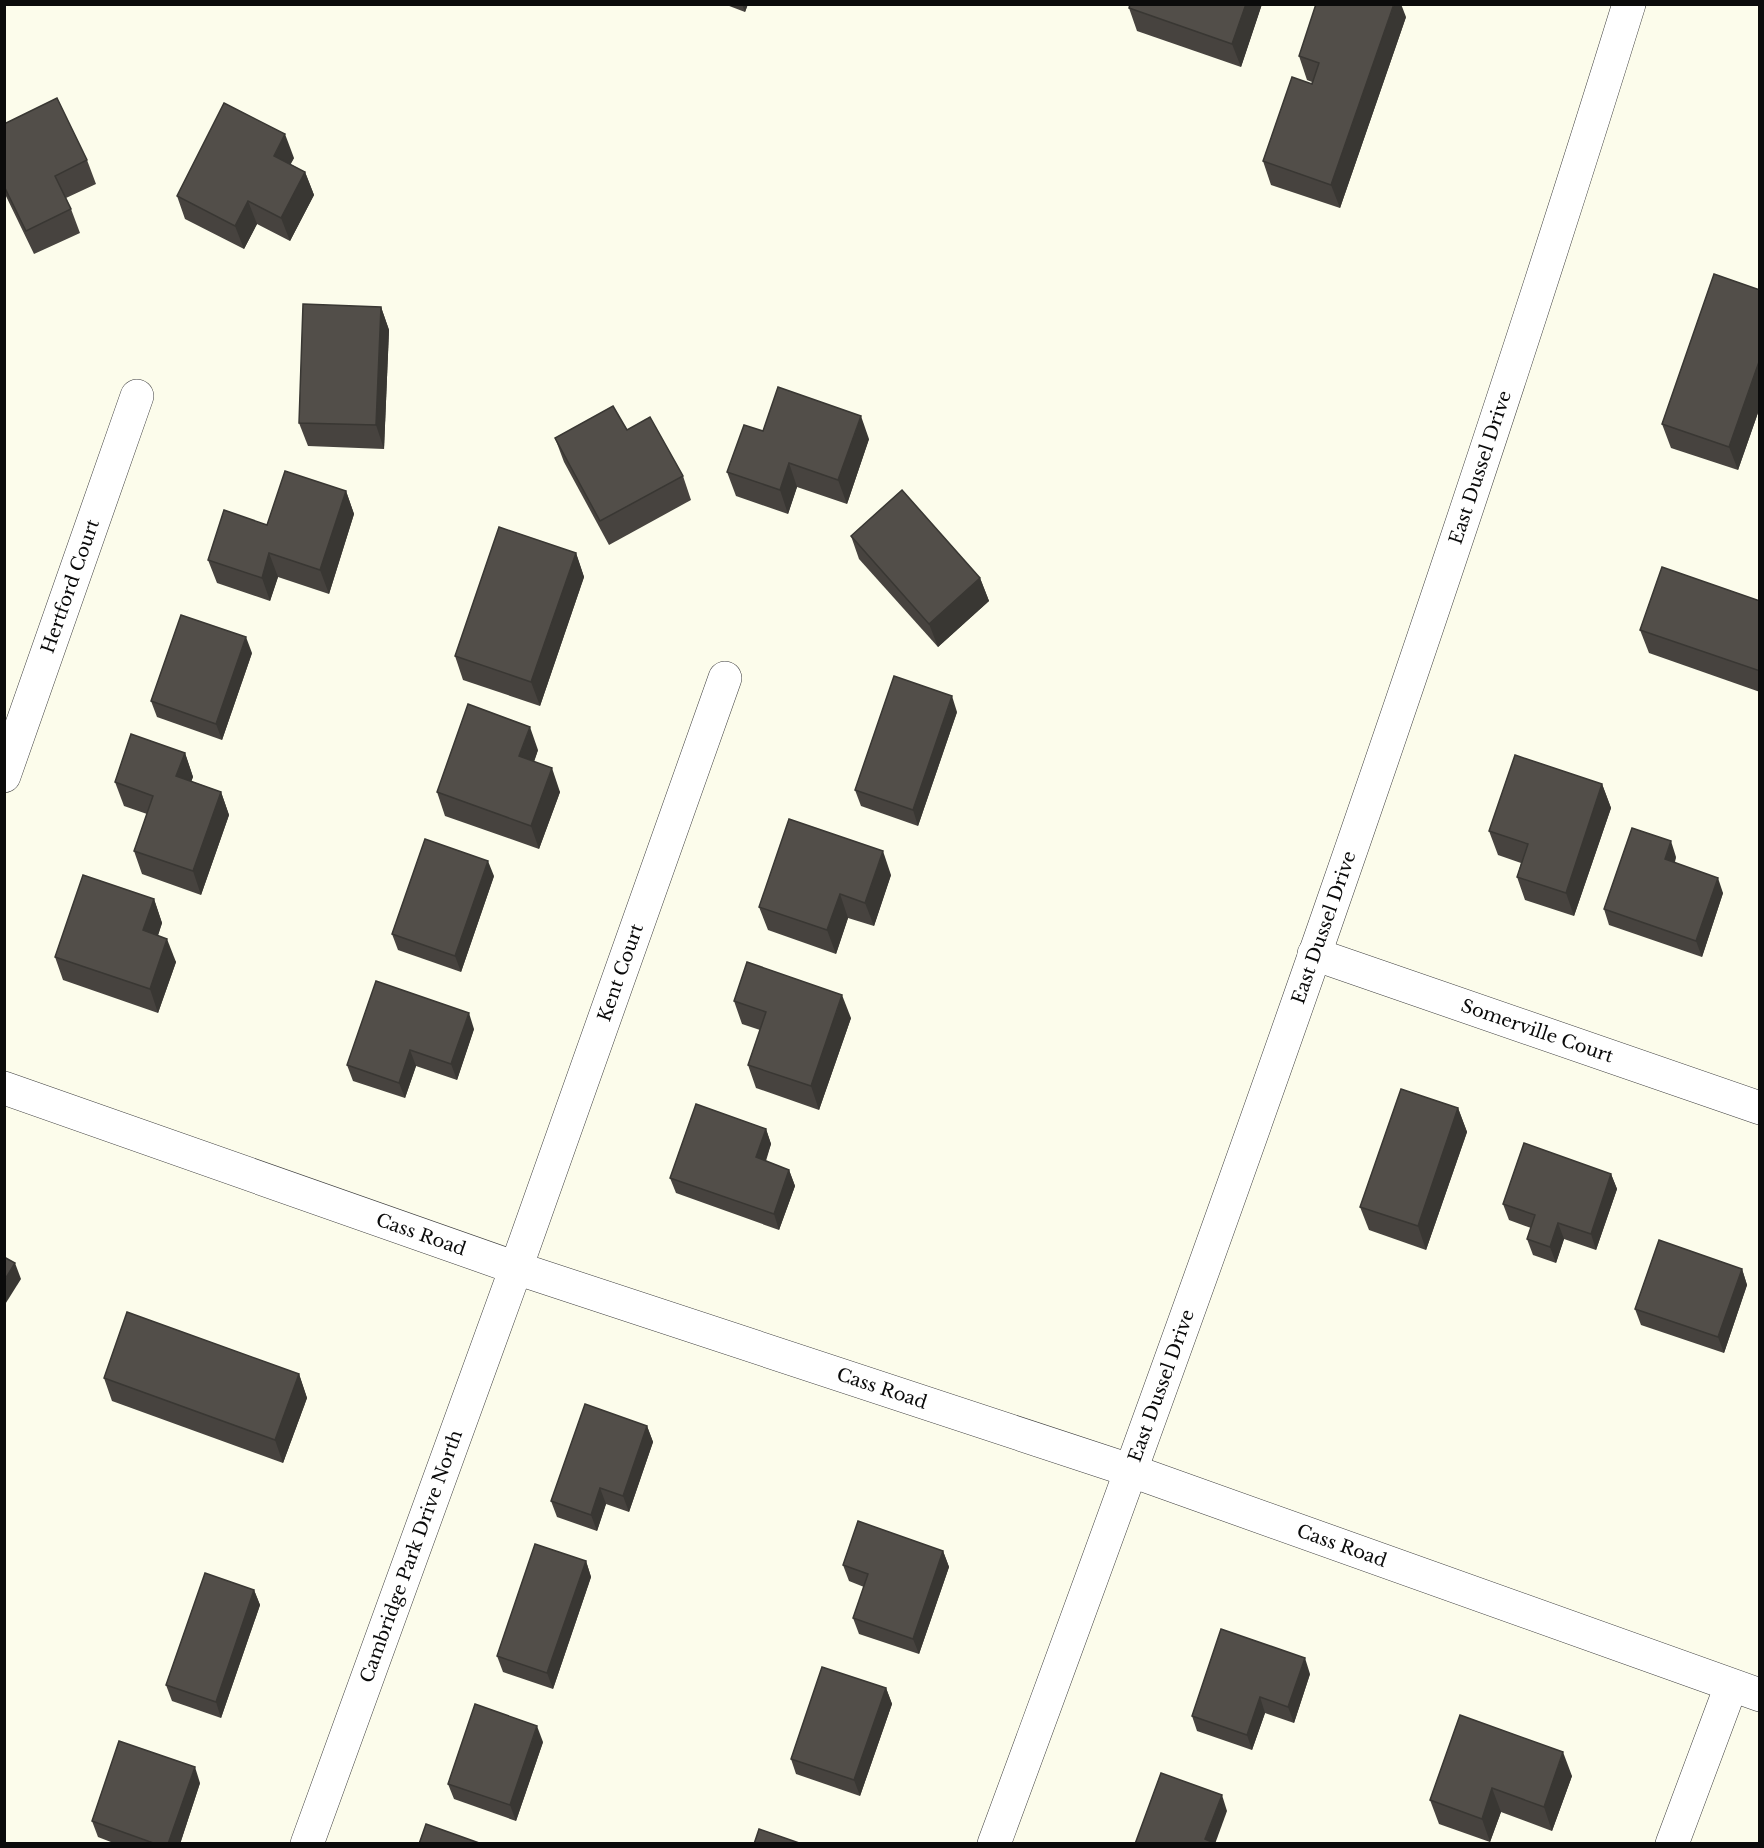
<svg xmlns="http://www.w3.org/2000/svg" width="1764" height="1848" font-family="'Libre Baskerville',serif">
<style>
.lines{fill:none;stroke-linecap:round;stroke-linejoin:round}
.minor-casing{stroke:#3e3e3e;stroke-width:34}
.minor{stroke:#fff;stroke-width:33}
.wall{fill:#47433f}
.shaded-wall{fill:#393733}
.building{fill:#524e49;stroke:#393733;stroke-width:1.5}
.labels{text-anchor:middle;stroke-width:6;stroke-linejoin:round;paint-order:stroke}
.street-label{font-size:18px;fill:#0b0b0b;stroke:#fff}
</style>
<rect width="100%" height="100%" fill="#fcfceb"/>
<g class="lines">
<defs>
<g id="minor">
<path id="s1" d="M4,776L137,396"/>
<path id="s2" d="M1314,954L1760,1108"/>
<path id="s3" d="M4,1088L516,1268L1132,1471L1760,1695"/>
<path id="s4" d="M307,1844L516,1268L725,678"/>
<path id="s5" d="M994,1844C1219,1235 1437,624 1629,4"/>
<polyline points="1672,1844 1731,1686"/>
</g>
</defs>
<use href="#minor" class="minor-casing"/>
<use href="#minor" class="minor"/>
</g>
<g class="wall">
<polygon points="724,4 748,4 745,12"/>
<polygon points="1262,4 1241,67 1137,31 1129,8"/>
<polygon points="1406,17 1340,208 1271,185 1263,161 1312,82 1307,80 1299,56"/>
<polygon points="4,124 87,160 96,184 66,198 71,209 80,233 34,254 4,192"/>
<polygon points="294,158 290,164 305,172 314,195 290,241 257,224 244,249 185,219 177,196"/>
<polygon points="1760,290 1760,407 1738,470 1671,448 1662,424"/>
<polygon points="381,307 389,330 384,449 308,446 299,423"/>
<polygon points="627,430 683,476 691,500 609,545 564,462 555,438"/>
<polygon points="763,431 869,439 847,504 797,487 788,514 736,496 727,472"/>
<polygon points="346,491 354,514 329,594 278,577 270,601 217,583 208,560 267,525"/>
<polygon points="851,536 980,578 989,601 938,647 859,559"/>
<polygon points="576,553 584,577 540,706 463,680 455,656"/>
<polygon points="1760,601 1760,692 1649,653 1640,630"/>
<polygon points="252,653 222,740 157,717 151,701"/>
<polygon points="957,712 918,826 861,806 855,790"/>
<polygon points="538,750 534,762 560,792 539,849 445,816 437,792"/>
<polygon points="185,753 193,777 191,781 221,792 229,815 201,895 142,874 134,851 147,814 124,806 115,782"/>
<polygon points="1602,784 1611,808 1574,916 1525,900 1517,877 1521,863 1498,855 1489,831"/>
<polygon points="1676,857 1675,862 1723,893 1702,957 1609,925 1604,909"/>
<polygon points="891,875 874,926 848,918 836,954 768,930 759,907"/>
<polygon points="494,876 461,972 398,950 392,934"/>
<polygon points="154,899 162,923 158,935 176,962 158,1013 63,980 55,957"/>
<polygon points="734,1001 851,1018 819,1110 756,1088 748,1065 760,1030 742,1024"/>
<polygon points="474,1029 457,1080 416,1066 405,1098 353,1081 347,1065"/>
<polygon points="1458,1108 1467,1132 1426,1250 1369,1230 1360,1207"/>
<polygon points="766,1129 771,1144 766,1161 789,1170 795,1186 779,1230 676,1193 670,1178"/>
<polygon points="1611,1174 1617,1189 1596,1250 1564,1239 1556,1263 1533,1255 1527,1239 1531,1228 1509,1220 1503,1204"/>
<polygon points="1742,1269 1747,1285 1724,1353 1641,1325 1635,1309"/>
<polygon points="299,1374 307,1398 283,1463 112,1401 104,1378"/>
<polygon points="647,1426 653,1442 629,1512 606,1504 597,1531 557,1517 551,1501"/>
<polygon points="943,1551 949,1567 919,1654 859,1634 853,1618 864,1587 849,1581 843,1565"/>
<polygon points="586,1561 591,1577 553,1689 503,1672 497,1656"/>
<polygon points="254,1590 260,1605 221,1718 172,1701 166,1685"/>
<polygon points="1310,1674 1294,1723 1265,1713 1252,1750 1197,1731 1192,1716"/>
<polygon points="886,1688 892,1704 860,1796 796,1774 791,1759"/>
<polygon points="1460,1715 1572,1776 1552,1831 1501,1812 1490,1842 1439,1824 1430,1800"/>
<polygon points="543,1742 516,1821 454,1799 448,1784"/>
<polygon points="200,1783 180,1844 116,1844 98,1837 92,1821"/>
</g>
<g class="shaded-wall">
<polygon points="742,4 748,4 745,12"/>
<polygon points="1246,4 1262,4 1241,67 1232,44"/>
<polygon points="1394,4 1401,4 1406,17 1340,208 1331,185"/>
<polygon points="285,134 294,158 283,179 274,156"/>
<polygon points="305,172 314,195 290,241 281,218"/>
<polygon points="248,201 257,224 244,249 235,226"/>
<polygon points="381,307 389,330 384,449 376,425"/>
<polygon points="1760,359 1760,407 1738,470 1729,447"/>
<polygon points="861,416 869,439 847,504 838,480"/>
<polygon points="789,463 797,487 788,514 780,490"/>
<polygon points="346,491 354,514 329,594 320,570"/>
<polygon points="269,553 278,577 270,601 262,578"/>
<polygon points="576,553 584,577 540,706 531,682"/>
<polygon points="980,578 989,601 938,647 929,624"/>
<polygon points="246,637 252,653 222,740 216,724"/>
<polygon points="952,696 957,712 918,826 913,810"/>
<polygon points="530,727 538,750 527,780 519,756"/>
<polygon points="185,753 193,777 185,799 176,776"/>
<polygon points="552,768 560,792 539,849 531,826"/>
<polygon points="1602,784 1611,808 1574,916 1566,893"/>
<polygon points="221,792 229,815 201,895 193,871"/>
<polygon points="1671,841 1676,857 1670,875 1665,859"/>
<polygon points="883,851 891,875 874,926 865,903"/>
<polygon points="488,861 494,876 461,972 455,956"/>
<polygon points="1718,878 1723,893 1702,957 1696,941"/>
<polygon points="840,894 848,918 836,954 827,930"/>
<polygon points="154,899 162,923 152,954 143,930"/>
<polygon points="167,939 176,962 158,1013 150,989"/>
<polygon points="842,995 851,1018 819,1110 811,1086"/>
<polygon points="469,1013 474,1029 457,1080 451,1064"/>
<polygon points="410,1050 416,1066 405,1098 399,1083"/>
<polygon points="1458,1108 1467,1132 1426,1250 1418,1226"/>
<polygon points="766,1129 771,1144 761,1173 756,1157"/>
<polygon points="789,1170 795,1186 779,1230 774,1214"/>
<polygon points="1611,1174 1617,1189 1596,1250 1591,1234"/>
<polygon points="1558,1223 1564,1239 1556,1263 1550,1247"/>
<polygon points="15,1263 21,1279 4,1306 4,1281"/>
<polygon points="1742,1269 1747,1285 1724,1353 1718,1337"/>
<polygon points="299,1374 307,1398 283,1463 275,1440"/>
<polygon points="647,1426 653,1442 629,1512 623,1496"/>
<polygon points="600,1488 606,1504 597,1531 591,1515"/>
<polygon points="943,1551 949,1567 919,1654 913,1639"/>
<polygon points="586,1561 591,1577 553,1689 547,1673"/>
<polygon points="254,1590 260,1605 221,1718 216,1702"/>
<polygon points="1305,1658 1310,1674 1294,1723 1288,1707"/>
<polygon points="886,1688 892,1704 860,1796 854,1780"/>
<polygon points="1260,1697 1265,1713 1252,1750 1247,1735"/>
<polygon points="537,1726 543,1742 516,1821 510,1805"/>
<polygon points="1563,1752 1572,1776 1552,1831 1544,1807"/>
<polygon points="195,1767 200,1783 180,1844 168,1844"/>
<polygon points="1492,1788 1501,1812 1490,1842 1482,1819"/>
<polygon points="1222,1795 1227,1811 1215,1844 1205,1839"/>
</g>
<g class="building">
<polygon points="1130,4 1246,4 1232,44 1129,8"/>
<polygon points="1316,4 1394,4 1331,185 1263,161 1292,77 1312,84 1319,63 1299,56"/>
<polygon points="57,98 87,160 55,176 71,209 26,231 4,186 4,124"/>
<polygon points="224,103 285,134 274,156 305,172 281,218 248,201 235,226 177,196"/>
<polygon points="1714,274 1760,290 1760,359 1729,447 1662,424"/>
<polygon points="303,304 381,307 376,425 299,423"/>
<polygon points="778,387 861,416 838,480 789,463 780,490 727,472 744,425 763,431"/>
<polygon points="613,406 627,430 650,417 683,476 600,521 555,438"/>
<polygon points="285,471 346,491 320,570 269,553 262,578 208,560 224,510 267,525"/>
<polygon points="902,490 980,578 929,624 851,536"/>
<polygon points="499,527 576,553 531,682 455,656"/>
<polygon points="1662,567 1760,601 1760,671 1640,630"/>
<polygon points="181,615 246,637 216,724 151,701"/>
<polygon points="894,676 952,696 913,810 855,790"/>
<polygon points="468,704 530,727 519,756 552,768 531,826 437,792"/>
<polygon points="131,734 185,753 176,776 221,792 193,871 134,851 153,796 115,782"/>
<polygon points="1515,755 1602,784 1566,893 1517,877 1528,844 1489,831"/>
<polygon points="789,819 883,851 865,903 840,894 827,930 759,907"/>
<polygon points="1632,828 1671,841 1665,859 1718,878 1696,941 1604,909"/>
<polygon points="425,839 488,861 455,956 392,934"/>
<polygon points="83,875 154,899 143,930 167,939 150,989 55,957"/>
<polygon points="747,962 842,995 811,1086 748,1065 766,1012 734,1001"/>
<polygon points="376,981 469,1013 451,1064 410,1050 399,1083 347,1065"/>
<polygon points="1401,1089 1458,1108 1418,1226 1360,1207"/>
<polygon points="696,1104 766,1129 756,1157 789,1170 774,1214 670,1178"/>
<polygon points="1524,1143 1611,1174 1591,1234 1558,1223 1550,1247 1527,1239 1535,1215 1503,1204"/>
<polygon points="1659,1240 1742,1269 1718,1337 1635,1309"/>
<polygon points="4,1257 15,1263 4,1281"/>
<polygon points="127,1312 299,1374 275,1440 104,1378"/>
<polygon points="585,1404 647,1426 623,1496 600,1488 591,1515 551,1501"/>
<polygon points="858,1521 943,1551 913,1639 853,1618 868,1574 843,1565"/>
<polygon points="535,1544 586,1561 547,1673 497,1656"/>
<polygon points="205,1573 254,1590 216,1702 166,1685"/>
<polygon points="1221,1629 1305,1658 1288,1707 1260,1697 1247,1735 1192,1716"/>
<polygon points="822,1667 886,1688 854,1780 791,1759"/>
<polygon points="475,1704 537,1726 510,1805 448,1784"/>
<polygon points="1460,1715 1563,1752 1544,1807 1492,1788 1482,1819 1430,1800"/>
<polygon points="119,1741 195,1767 168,1844 156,1844 92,1821"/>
<polygon points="1161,1773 1222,1795 1205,1839 1216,1844 1135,1844"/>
<polygon points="426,1824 482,1844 419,1844"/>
<polygon points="759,1829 802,1844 754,1844"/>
</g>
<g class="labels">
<g class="street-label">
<text dy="6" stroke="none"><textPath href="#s5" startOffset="1460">East Dussel Drive</textPath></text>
<text dy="6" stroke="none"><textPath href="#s1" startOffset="201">Hertford Court</textPath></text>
<text dy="6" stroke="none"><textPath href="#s5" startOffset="974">East Dussel Drive</textPath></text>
<text dy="6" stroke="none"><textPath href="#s4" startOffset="926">Kent Court</textPath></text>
<text dy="6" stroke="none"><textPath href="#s2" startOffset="236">Somerville Court</textPath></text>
<text dy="6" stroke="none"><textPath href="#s3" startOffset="442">Cass Road</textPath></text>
<text dy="6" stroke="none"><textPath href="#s5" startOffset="488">East Dussel Drive</textPath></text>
<text dy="6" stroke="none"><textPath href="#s3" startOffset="928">Cass Road</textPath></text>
<text dy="6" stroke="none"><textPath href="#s3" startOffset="1414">Cass Road</textPath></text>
<text dy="6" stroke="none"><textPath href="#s4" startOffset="306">Cambridge Park Drive North</textPath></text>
</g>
</g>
<rect width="1764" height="1848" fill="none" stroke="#0b0b0b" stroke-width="12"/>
</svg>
